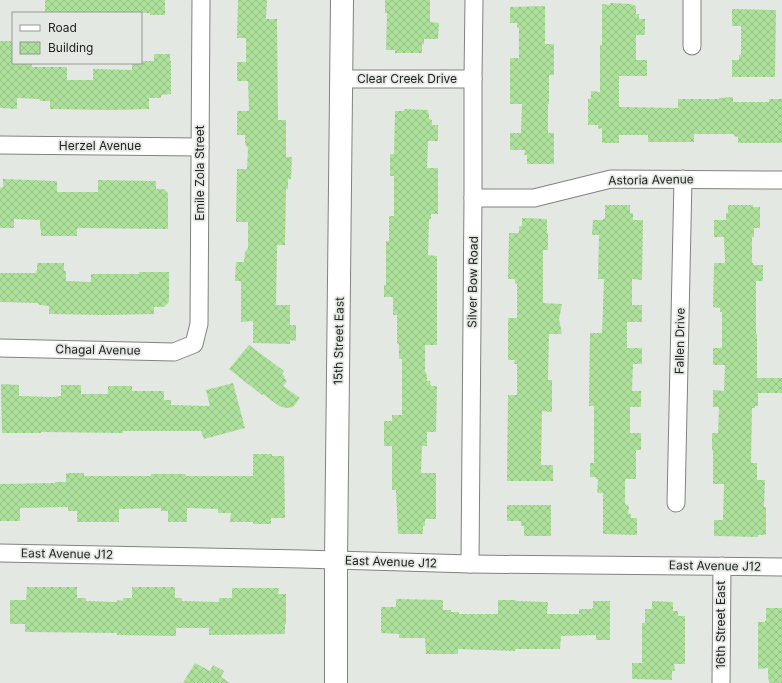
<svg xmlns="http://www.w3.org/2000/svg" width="782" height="683" font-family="Inter,sans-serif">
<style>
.building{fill:url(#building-cross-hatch)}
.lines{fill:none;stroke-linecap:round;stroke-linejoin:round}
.minor-casing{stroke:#80837f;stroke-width:19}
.tertiary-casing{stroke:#80837f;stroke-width:24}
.minor{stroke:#fff;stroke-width:17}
.tertiary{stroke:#fff;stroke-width:22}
.labels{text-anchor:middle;stroke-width:3.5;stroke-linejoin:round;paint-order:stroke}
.street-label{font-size:12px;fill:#212321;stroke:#e4e8e3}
</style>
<defs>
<pattern id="building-cross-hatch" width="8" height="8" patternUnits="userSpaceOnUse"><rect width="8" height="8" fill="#ace09b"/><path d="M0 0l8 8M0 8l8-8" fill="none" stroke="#94c085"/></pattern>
</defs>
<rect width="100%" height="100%" fill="#e4e8e3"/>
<g class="building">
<polygon points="45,0 165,0 165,15 150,15 150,13 45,13"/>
<polygon points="238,0 267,0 266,19 277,19 278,120 286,120 286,157 292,157 291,179 288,179 288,189 286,189 285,245 277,245 276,305 290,305 290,325 296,325 296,341 290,340 290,344 253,343 253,321 241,322 241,281 235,281 236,262 244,262 245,252 248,248 248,222 236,222 237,169 247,169 248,148 245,144 245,135 237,135 237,111 249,111 248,81 237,81 237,62 246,62 246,38 237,38"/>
<polygon points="385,0 430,0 430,22 439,23 438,39 424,39 424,44 422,44 422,53 395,53 395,50 386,50 387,13 385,13"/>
<polygon points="610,3 631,4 636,6 636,14 639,14 639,19 645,19 645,35 636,35 636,60 647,60 647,76 619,76 619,107 678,108 678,99 719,99 719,98 733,97 733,102 769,102 769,99 782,99 782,143 738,143 738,137 734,136 734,134 694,134 694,142 648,142 648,135 619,135 619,143 602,143 602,128 598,129 598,125 588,125 588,99 591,99 591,91 600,92 600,45 602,45 602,4 610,5"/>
<polygon points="545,6 545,44 554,44 554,75 549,75 549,104 548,104 548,133 554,133 554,164 527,164 527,155 524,155 525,150 510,150 510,133 521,133 522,104 510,104 510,58 519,58 519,28 517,28 517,23 510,23 510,7"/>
<polygon points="732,9 776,10 775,77 732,77 732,60 739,60 739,55 741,55 741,26 732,26"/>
<polygon points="0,41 13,41 13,63 32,63 32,67 67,67 67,80 93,80 93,69 132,70 132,63 141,63 141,61 154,61 154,54 170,54 170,61 171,61 171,94 161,95 161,98 149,98 149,109 112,110 50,109 50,101 41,101 39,99 17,98 17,109 0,108"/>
<polygon points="404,109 428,110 428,113 429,113 429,119 432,120 432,125 438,125 438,141 428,141 427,168 438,168 438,214 431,214 431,219 429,219 428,255 437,256 437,345 425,345 425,372 426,372 426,374 427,374 427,381 430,381 431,386 437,386 436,432 427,432 427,446 422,446 421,473 436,473 436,519 425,519 425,526 423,526 423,534 398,534 396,490 392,490 392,446 384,446 384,421 392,421 392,415 402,415 402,359 399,359 399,344 397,344 397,315 393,315 393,297 384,297 384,285 386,285 386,241 389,241 389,216 394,216 394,176 390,176 390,154 394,154 395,111 404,111"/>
<polygon points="3,179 57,181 57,192 98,192 98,180 156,181 156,189 164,189 168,193 168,229 78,228 78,229 77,229 77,236 41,236 41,229 40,229 40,220 14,219 14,228 0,228 0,188 3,187"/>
<polygon points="605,205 630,205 630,213 633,213 633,220 643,220 642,280 632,279 632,305 642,305 642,322 627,322 627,348 642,348 642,364 633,364 632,391 641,391 641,407 630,407 630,433 641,433 641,450 636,450 636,479 625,479 625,504 629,506 628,514 631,514 631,518 637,518 637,535 603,534 603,493 597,493 598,479 596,479 596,477 590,477 590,463 594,463 594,406 589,406 590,333 602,333 604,279 598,279 599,235 592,235 593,220 603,220 603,219 605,219"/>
<polygon points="728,205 753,205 753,207 760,207 760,228 754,228 754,237 752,237 752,263 753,263 753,265 763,265 763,281 756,281 756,334 757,334 757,378 782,378 782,393 758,393 758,406 755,406 755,408 752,408 751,463 757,463 757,480 765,480 764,507 766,507 766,535 758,535 758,537 714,536 714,520 723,520 724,484 713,484 713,450 712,450 712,433 718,433 719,407 713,407 713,390 724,391 725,365 713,365 713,348 722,348 722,312 720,312 720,308 713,307 714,263 725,263 724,237 714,237 714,220 726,220 726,213 728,213"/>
<polygon points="522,218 547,219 547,233 548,233 548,250 543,250 543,303 562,304 559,319 562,334 549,334 548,380 552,380 552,412 542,411 541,465 553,465 553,481 507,481 508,395 517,395 517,364 514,364 515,360 508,360 508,318 517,318 517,284 515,283 515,279 508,279 509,233 519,233 519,226 522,226"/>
<polygon points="37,263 64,263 64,271 66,271 66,281 91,282 91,274 139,274 139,272 169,272 169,302 164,307 154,307 154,314 106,315 49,314 49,306 40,305 37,303 0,302 0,273 36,273 36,271 37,271"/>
<polygon points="249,345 284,371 282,374 285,377 284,378 287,381 283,386 300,398 293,407 286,408 279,406 263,394 262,395 229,369"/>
<polygon points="233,383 245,428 204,439 201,431 123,431 123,433 41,432 41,433 2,433 1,384 19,385 19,396 53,397 61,396 61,385 81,385 81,394 108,394 108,386 132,386 132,391 164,391 164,400 171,400 171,405 210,406 206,390"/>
<polygon points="253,454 272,454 272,456 284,456 285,518 271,518 271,524 253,524 253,522 230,522 231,513 218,513 218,509 187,508 187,522 168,522 168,511 161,511 161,508 119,509 119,522 77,522 77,511 68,511 68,507 20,508 20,521 0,521 0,484 55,483 55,482 66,482 66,473 84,473 84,476 151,476 151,474 186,474 186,476 253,476"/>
<polygon points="507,505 551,505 551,536 524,536 524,526 521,526 521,521 507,521"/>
<polygon points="27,587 77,587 77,598 86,598 86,601 117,602 117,600 123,601 123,598 132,598 132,587 175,587 175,598 182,598 182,601 219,602 219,598 232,598 232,588 279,588 278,594 286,594 286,624 285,624 285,634 209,635 209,628 176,628 176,636 117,635 117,633 25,632 25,624 10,624 10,600 26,600"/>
<polygon points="396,599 443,600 443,610 451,610 451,612 459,612 459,614 498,614 498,600 516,600 516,601 548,602 547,614 579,614 579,609 592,609 592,608 593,608 593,601 610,601 610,640 596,640 596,635 561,636 560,649 515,649 515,651 458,649 458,654 426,654 425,638 399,638 399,634 381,633 381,607 395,607 396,606"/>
<polygon points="652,601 673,602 673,611 678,611 678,615 679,616 685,616 685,664 674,664 675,671 672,671 672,680 632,679 632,663 642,663 642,623 645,623 645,609 652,609"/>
<polygon points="766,608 782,608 782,683 770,683 768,678 768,668 758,669 758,622 765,622 765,621 766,621"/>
<polygon points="195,663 210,671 213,665 224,671 221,677 230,683 183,683"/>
</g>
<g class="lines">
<defs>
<g id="minor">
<polyline points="692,46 692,0"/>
<polyline points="341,79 473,79"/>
<polyline points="0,145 200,147"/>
<polyline points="473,198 534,198 611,179 782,180"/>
<polyline points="0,348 174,352 194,344 199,324 201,0"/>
<polyline points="676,503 683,179"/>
<polyline points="0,553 301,559 470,564 782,567"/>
<polyline points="470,564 473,198 473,79 474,0"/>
<polyline points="721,683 722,566"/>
</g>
<polyline id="tertiary" points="336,683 336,560 342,0"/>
</defs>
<use href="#minor" class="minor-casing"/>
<use href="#tertiary" class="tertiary-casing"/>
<use href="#minor" class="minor"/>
<use href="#tertiary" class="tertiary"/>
</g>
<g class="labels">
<g class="street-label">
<text x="407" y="83">Clear Creek Drive</text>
<text x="100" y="150">Herzel Avenue</text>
<text transform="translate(200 173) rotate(-90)" y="4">Emile Zola Street</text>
<text transform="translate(651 180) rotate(-1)" y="4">Astoria Avenue</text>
<text transform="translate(473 282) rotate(-89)" y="4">Silver Bow Road</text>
<text transform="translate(339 341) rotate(-89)" y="4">15th Street East</text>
<text transform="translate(680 341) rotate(-89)" y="4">Fallen Drive</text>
<text transform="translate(98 350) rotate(1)" y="4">Chagal Avenue</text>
<text transform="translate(67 554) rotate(1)" y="4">East Avenue J12</text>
<text transform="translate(391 562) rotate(2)" y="4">East Avenue J12</text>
<text transform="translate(715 566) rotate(1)" y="4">East Avenue J12</text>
<text transform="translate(721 625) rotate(-90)" y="4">16th Street East</text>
</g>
</g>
<rect x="12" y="12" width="130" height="52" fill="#e4e8e3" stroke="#969995"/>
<rect x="20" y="25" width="20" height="6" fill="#ffffff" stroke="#969995"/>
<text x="48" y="32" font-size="12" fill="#212321">Road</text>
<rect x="20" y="42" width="20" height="12" fill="url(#building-cross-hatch)" stroke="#969995"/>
<text x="48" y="52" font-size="12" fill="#212321">Building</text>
</svg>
